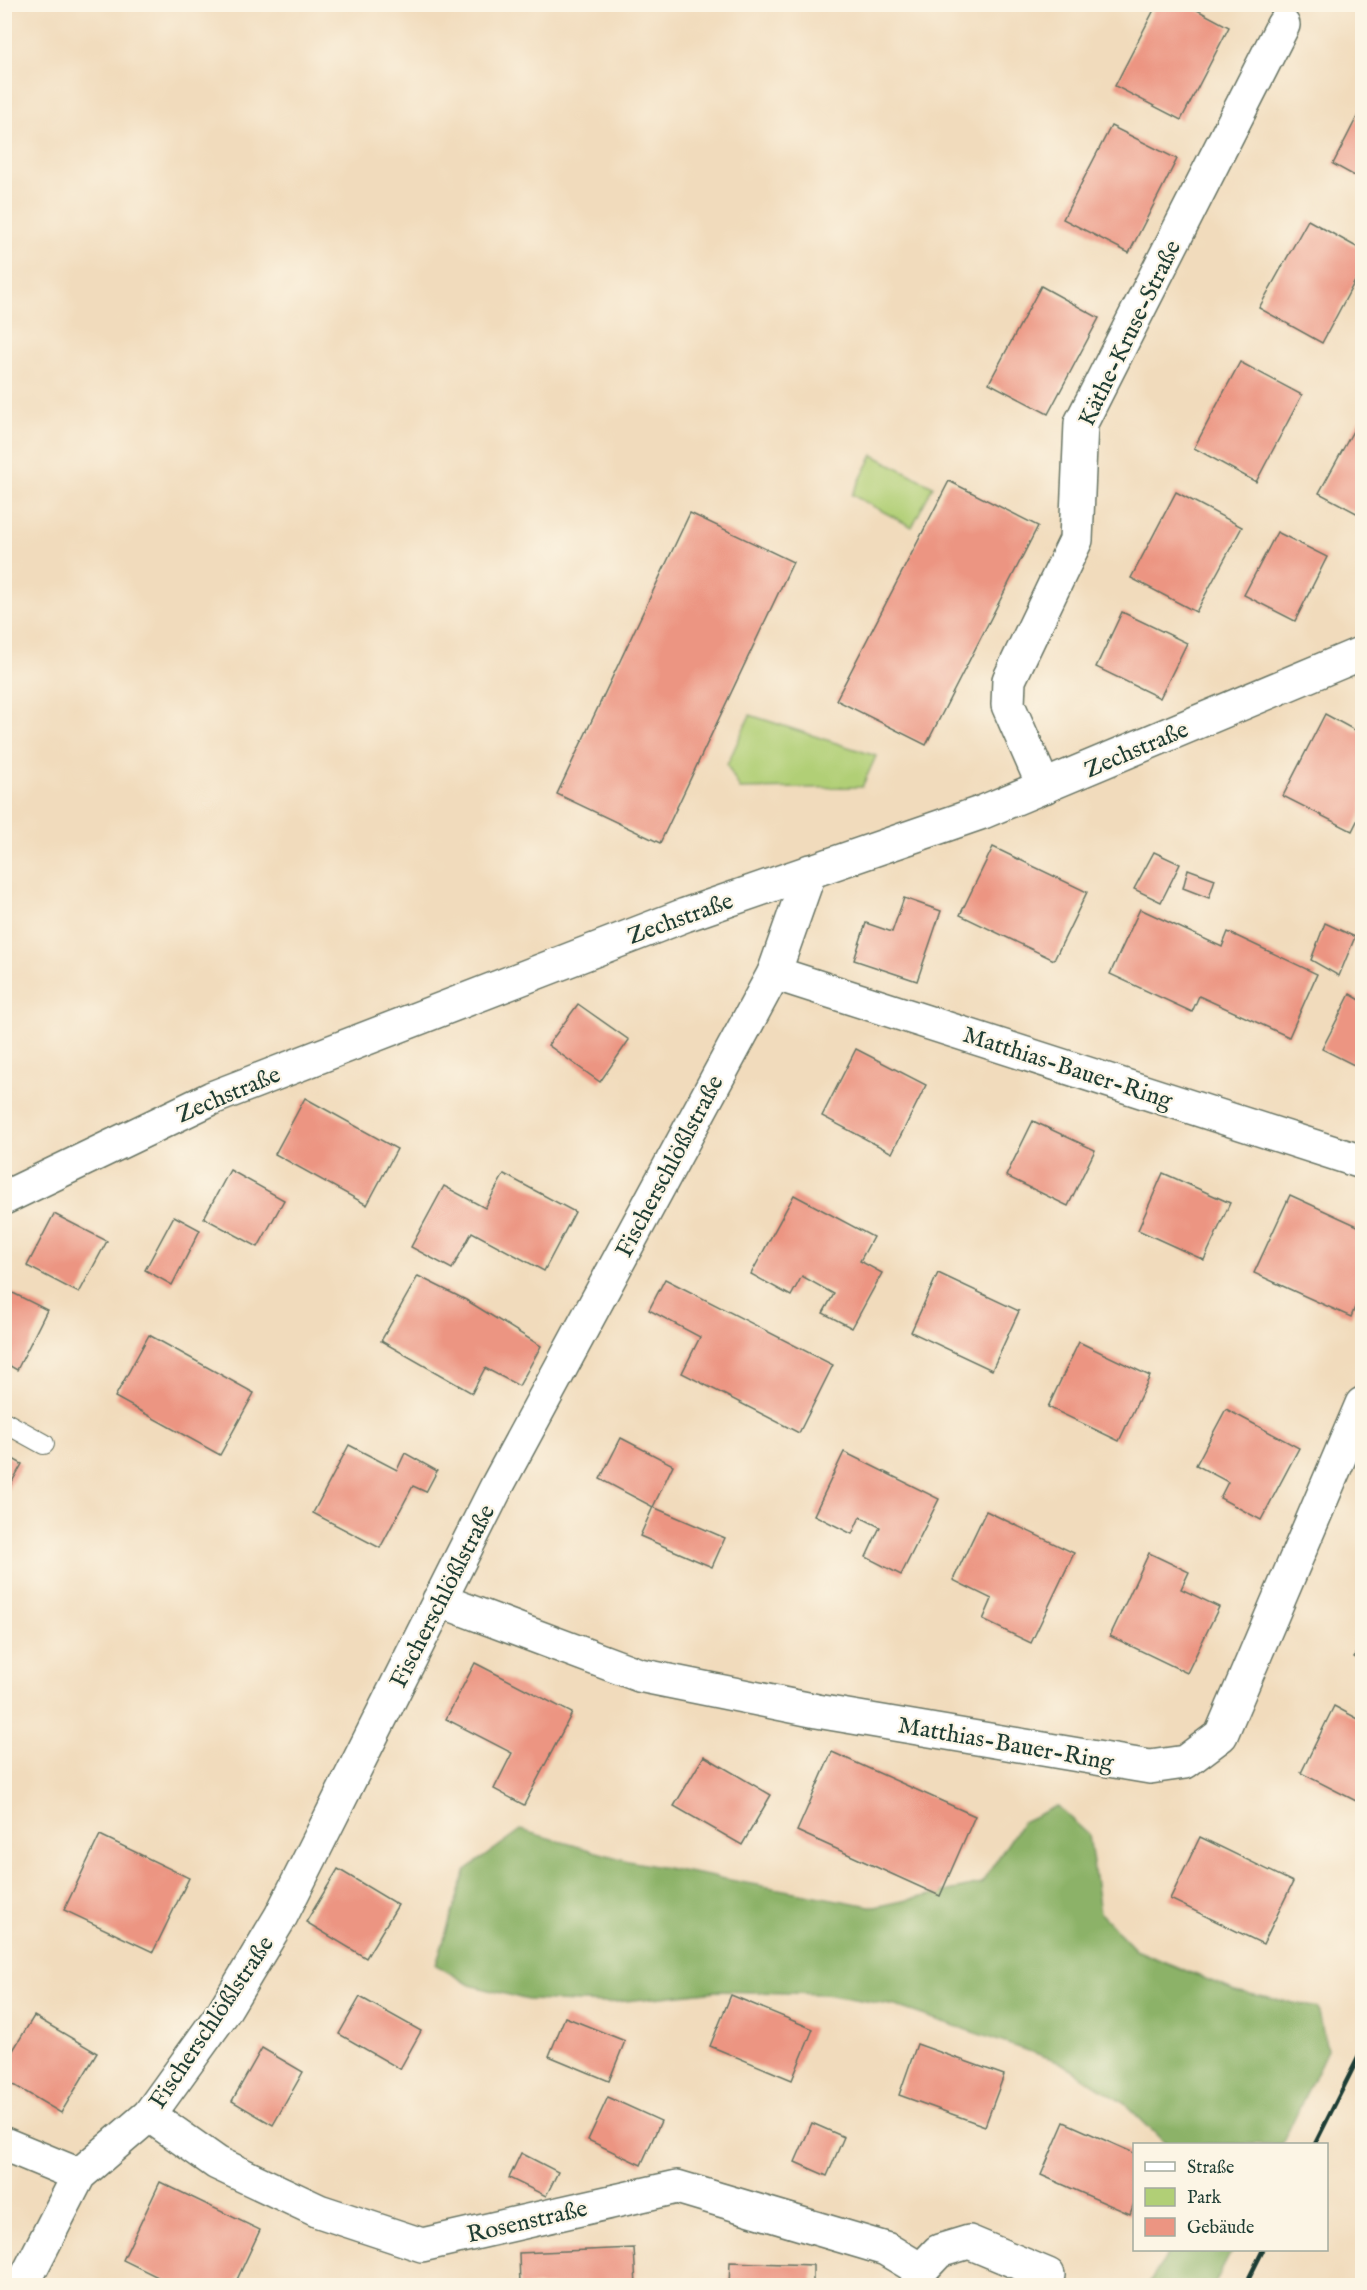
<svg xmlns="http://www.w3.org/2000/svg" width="1367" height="2290" font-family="'IM FELL English',serif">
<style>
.green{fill:#b1cf76;stroke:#688655;stroke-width:1.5}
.forest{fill:#8cb267;stroke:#56784e;stroke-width:1.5}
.building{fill:#ec9582}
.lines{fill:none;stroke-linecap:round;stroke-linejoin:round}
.service-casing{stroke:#687464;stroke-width:22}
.minor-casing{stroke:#687464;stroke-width:36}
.path{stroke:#687464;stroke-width:4;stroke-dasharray:4.5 4.5;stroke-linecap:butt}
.service{stroke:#fff;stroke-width:20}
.minor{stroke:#fff;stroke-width:33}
.rail{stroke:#1f3d34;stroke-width:4.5}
.labels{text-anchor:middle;stroke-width:4.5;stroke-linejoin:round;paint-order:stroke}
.street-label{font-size:24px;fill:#1f3d34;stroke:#fcf5e5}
</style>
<rect width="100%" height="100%" fill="#fcf5e5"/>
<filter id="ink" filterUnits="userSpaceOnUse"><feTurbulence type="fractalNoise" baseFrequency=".0167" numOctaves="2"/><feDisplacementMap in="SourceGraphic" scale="12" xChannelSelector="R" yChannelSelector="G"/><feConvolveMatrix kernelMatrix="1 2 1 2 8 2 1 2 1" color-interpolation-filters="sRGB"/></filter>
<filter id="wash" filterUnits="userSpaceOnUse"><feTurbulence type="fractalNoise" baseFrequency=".008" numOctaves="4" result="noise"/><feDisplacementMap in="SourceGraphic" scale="24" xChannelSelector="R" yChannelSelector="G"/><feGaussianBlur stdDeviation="1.35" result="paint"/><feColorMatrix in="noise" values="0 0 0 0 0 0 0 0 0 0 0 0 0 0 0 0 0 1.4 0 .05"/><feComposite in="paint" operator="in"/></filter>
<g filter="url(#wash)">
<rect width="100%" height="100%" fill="#f1dbbc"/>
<g class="green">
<polygon points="873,455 933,486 912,527 852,495"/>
<polygon points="750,715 876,756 862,787 740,789 727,765"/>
</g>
<g class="forest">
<polygon points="1057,1806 1089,1835 1100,1913 1136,1950 1235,1991 1318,2008 1327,2050 1282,2144 1166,2144 1125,2104 1058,2061 896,2006 825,1994 717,1991 607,2003 528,2000 470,1985 436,1965 466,1870 521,1830 628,1861 875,1907 981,1884 1022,1822"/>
<polygon points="1170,2250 1232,2250 1214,2285 1148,2285"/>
</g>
<g id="blocks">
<g class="building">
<polygon points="1157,4 1186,4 1229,27 1181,120 1115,86"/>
<polygon points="1362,107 1362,180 1333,164"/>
<polygon points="1111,126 1177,159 1129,253 1063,219"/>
<polygon points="1308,220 1362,250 1362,268 1322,343 1259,308"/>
<polygon points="1041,286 1099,318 1048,414 989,383"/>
<polygon points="1240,362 1302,395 1256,482 1194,448"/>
<polygon points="1359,420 1362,422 1362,516 1319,493"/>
<polygon points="949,481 1038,526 926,745 836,700"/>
<polygon points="1176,492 1242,527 1196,612 1131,578"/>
<polygon points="690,513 793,562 660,843 557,794"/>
<polygon points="1277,532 1327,557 1295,621 1244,595"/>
<polygon points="1122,612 1187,643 1160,698 1096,667"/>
<polygon points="1325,714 1358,732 1362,724 1362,811 1352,831 1283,796"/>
<polygon points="993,847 1087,892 1054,960 960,915"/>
<polygon points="1154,852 1180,864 1161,902 1134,889"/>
<polygon points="1188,869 1215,879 1209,898 1183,888"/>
<polygon points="904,898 941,911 917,981 854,960 866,923 892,932"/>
<polygon points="1140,909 1222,947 1228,932 1317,974 1289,1037 1199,996 1192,1012 1110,974"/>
<polygon points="1325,923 1355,937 1362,926 1362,942 1355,937 1339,976 1311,960"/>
<polygon points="1350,994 1362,1001 1362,1069 1322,1049"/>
<polygon points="578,1004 629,1040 600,1082 548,1045"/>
<polygon points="856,1049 926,1085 892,1153 822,1116"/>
<polygon points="305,1098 397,1149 367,1205 275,1154"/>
<polygon points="1033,1121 1095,1150 1068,1206 1006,1176"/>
<polygon points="230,1170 284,1200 258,1247 204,1218"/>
<polygon points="1163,1173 1230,1203 1204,1260 1138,1230"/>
<polygon points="504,1174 575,1212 544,1271 472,1232 452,1269 411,1247 444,1186 485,1208"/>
<polygon points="794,1195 873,1237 860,1261 882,1273 852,1328 823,1313 834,1294 802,1276 791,1296 751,1274"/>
<polygon points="1290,1195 1362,1228 1362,1290 1351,1317 1254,1273"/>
<polygon points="54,1214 107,1241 79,1293 27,1266"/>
<polygon points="174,1216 200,1230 172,1285 145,1270"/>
<polygon points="938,1273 1019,1311 992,1370 911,1332"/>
<polygon points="418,1276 466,1300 541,1346 519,1386 485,1368 472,1393 381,1341"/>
<polygon points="665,1279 833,1365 799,1433 682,1373 700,1337 649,1310"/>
<polygon points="5,1289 47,1310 17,1370 5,1363"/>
<polygon points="149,1335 254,1393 220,1455 115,1397"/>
<polygon points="1079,1342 1150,1376 1119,1441 1048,1407"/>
<polygon points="1226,1409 1299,1448 1261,1520 1220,1498 1228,1482 1196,1465"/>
<polygon points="621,1438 673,1465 653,1507 600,1479"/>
<polygon points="349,1445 397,1470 405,1453 437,1471 426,1492 413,1486 380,1548 313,1513"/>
<polygon points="844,1452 939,1499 901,1575 866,1557 880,1527 860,1517 852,1534 814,1515"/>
<polygon points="4,1454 22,1464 4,1496"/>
<polygon points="653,1507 725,1538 712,1567 640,1536"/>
<polygon points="986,1511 1074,1553 1031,1643 983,1620 992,1599 953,1580"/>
<polygon points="1149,1553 1189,1572 1181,1589 1219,1607 1187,1673 1110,1636"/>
<polygon points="1362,1639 1362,1662 1354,1657"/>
<polygon points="475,1663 572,1713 524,1805 494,1789 512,1753 446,1719"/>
<polygon points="1334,1706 1362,1721 1362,1804 1301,1773"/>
<polygon points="832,1752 975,1816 940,1896 797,1831"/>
<polygon points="704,1756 771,1795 742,1845 674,1806"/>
<polygon points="100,1835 189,1878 153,1952 64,1910"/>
<polygon points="1200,1837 1293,1882 1263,1944 1170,1899"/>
<polygon points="338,1869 398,1905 366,1958 306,1922"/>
<polygon points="731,1995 813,2029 792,2080 710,2046"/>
<polygon points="360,1997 421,2031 400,2069 339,2034"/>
<polygon points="34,2016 97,2053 61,2113 4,2079 4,2065"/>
<polygon points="565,2017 625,2041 609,2081 549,2056"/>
<polygon points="917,2044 1004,2075 985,2126 899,2095"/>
<polygon points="262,2048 303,2072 273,2125 232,2101"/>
<polygon points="608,2097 661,2121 641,2165 588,2140"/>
<polygon points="1064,2122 1134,2153 1134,2203 1130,2214 1041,2175"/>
<polygon points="812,2123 844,2137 827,2176 795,2162"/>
<polygon points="521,2153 558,2172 546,2196 509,2178"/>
<polygon points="160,2182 260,2230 234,2286 176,2286 123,2260"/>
<polygon points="634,2248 636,2286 520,2286 519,2253"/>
<polygon points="730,2262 813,2265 813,2286 729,2286"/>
</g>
</g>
</g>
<g filter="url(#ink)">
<use href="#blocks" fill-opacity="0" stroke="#687464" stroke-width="1.5"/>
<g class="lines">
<defs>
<polyline id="service" points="4,1422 44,1444"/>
<g id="minor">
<polyline points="1044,787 1008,705 1009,680 1076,540 1081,423 1283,25"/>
<polyline points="774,973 1362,1162"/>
<polyline points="4,1198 212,1098 685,915 983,812 1362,653"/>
<polyline points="439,1600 639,1675 817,1711 1150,1767 1185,1762 1221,1735 1362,1404"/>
<polyline points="149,2115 217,2163 319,2211 422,2245 677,2187 886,2249 921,2270 916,2286"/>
<polyline points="4,2144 79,2175"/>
<polyline points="921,2270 939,2251 969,2242 1048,2275"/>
<polyline points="22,2286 79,2175 149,2115 224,2011 281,1916 497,1486 774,973 810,871"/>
</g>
</defs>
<use href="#service" class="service-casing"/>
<use href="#minor" class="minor-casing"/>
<polyline class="path" points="1361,972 1362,972"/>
<use href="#service" class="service"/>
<use href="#minor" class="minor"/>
<g class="rail">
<polyline points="1315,2144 1362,2050"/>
<polyline points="1245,2286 1263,2250"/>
</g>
</g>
</g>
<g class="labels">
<g class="street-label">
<text transform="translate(1129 333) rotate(-64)" y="8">Käthe-Kruse-Straße</text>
<text transform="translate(1136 749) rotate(-23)" y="8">Zechstraße</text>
<text transform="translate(680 918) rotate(-20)" y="8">Zechstraße</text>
<text transform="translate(1068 1067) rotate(18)" y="8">Matthias-Bauer-Ring</text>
<text transform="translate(228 1094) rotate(-23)" y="8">Zechstraße</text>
<text transform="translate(669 1166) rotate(-62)" y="8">Fischerschlößlstraße</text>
<text transform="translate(442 1596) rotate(-63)" y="8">Fischerschlößlstraße</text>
<text transform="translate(1006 1743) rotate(10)" y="8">Matthias-Bauer-Ring</text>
<text transform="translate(211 2022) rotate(-56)" y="8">Fischerschlößlstraße</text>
<text transform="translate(527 2221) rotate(-13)" y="8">Rosenstraße</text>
</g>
</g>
<rect width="1367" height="2290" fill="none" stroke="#fcf5e5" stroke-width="24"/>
<rect x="1133" y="2143" width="195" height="108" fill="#fcf5e5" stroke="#a4ab9e" stroke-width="1.5"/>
<rect x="1145" y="2162" width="30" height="9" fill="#ffffff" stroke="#a4ab9e" stroke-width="1.5"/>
<text x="1187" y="2173" font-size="18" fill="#1f3d34">Straße</text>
<rect x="1145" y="2188" width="30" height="18" fill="#b1cf76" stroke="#a4ab9e" stroke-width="1.5"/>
<text x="1187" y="2203" font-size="18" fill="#1f3d34">Park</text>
<rect x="1145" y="2218" width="30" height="18" fill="#ec9582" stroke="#a4ab9e" stroke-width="1.5"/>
<text x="1187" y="2233" font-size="18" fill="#1f3d34">Gebäude</text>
</svg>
